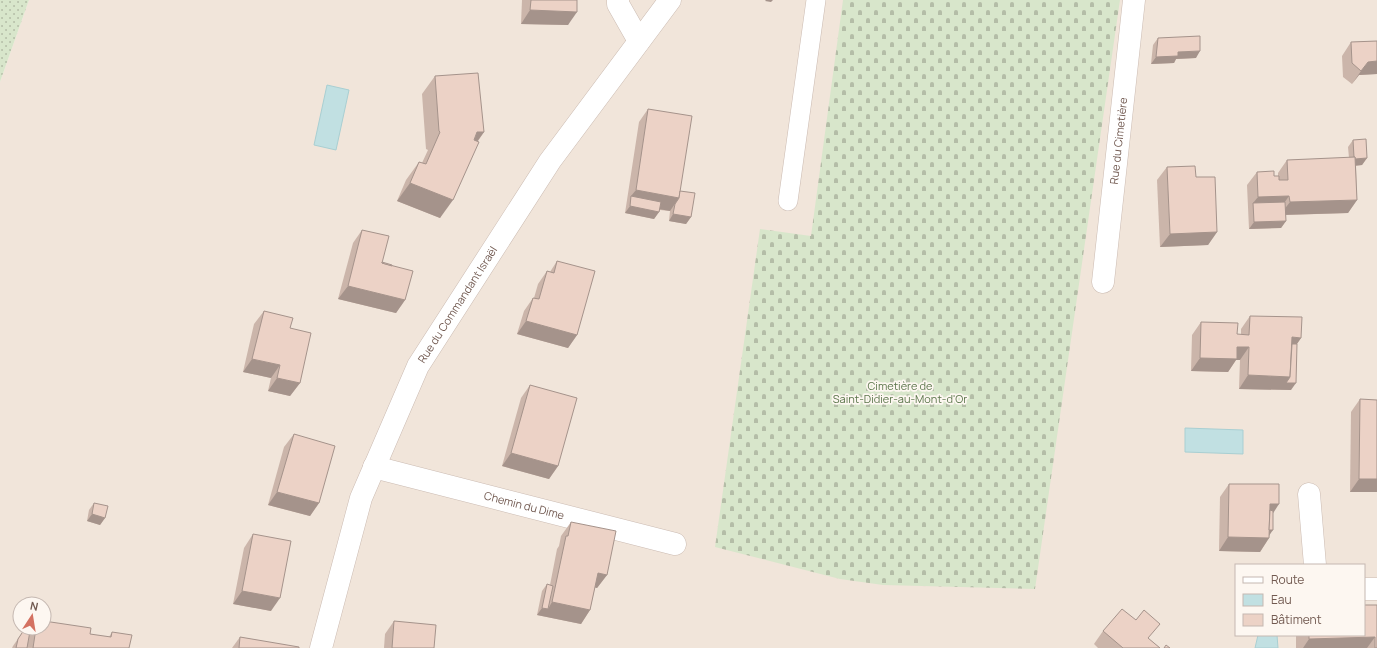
<svg xmlns="http://www.w3.org/2000/svg" width="1377" height="648" font-family="Manrope,sans-serif">
<style>
.residential{fill:#f1e5da;fill-rule:evenodd}
.grass{fill:url(#grass-dots)}
.cemetery{fill:url(#cemetery-stones)}
.water{fill:#c1e0e2;stroke:#a9cfd2}
.lines{fill:none;stroke-linecap:round;stroke-linejoin:round}
.lane-casing{stroke:#cbbbb2;stroke-width:20}
.street-casing{stroke:#cbbbb2;stroke-width:23}
.lane{stroke:#fff;stroke-width:19}
.street{stroke:#fff;stroke-width:22}
.wall{fill:#cbb5aa}
.shaded-wall{fill:#a5938b}
.building{fill:#ecd2c6;stroke:#a5938b}
.labels{text-anchor:middle;stroke-width:3.5;stroke-linejoin:round;paint-order:stroke}
.street-label{font-size:11px;fill:#725a51;stroke:#fdf7f1}
.park-label{font-size:11px;fill:#5b764b;stroke:#fdf7f1}
</style>
<defs>
<pattern id="grass-dots" width="8" height="8" patternUnits="userSpaceOnUse"><rect width="8" height="8" fill="#d8e6cb"/><path d="M2 2h.1M6 6h.1" fill="none" stroke="#b4bda7" stroke-width="1.8" stroke-linecap="round"/></pattern>
<pattern id="cemetery-stones" width="16" height="16" patternUnits="userSpaceOnUse"><rect width="16" height="16" fill="#d8e6cb"/><path d="M2 7V4a2 2 0 0 1 4 0v3zM10 15v-3a2 2 0 0 1 4 0v3z" fill="#b4bda7"/></pattern>
</defs>
<rect width="100%" height="100%" fill="#faf3eb"/>
<path class="residential" d="M29,0H1377V648H0V82ZM1236,565H1364V635H1236ZM20,604H44V628H20Z"/>
<polygon class="grass" points="0,0 29,0 0,82"/>
<polygon class="cemetery" points="843,0 1120,0 1035,589 883,585 840,579 715,547 760,229 811,236"/>
<g class="water">
<polygon points="327,85 349,90 336,150 314,145"/>
<polygon points="1185,428 1243,430 1243,454 1185,452"/>
<polygon points="1258,635 1277,635 1278,648 1255,648"/>
</g>
<g class="lines">
<defs>
<polyline id="lane" points="788,201 816,0"/>
<g id="street">
<polyline points="618,0 618,4 639,41"/>
<path id="s1" d="M1103,282L1134,0"/>
<path id="s2" d="M374,467L675,544"/>
<polyline points="1309,494 1315,565"/>
<polyline points="1364,589 1377,589"/>
<path id="s3" d="M321,648L361,498L418,366L550,161L670,0"/>
</g>
</defs>
<use href="#lane" class="lane-casing"/>
<use href="#street" class="street-casing"/>
<use href="#lane" class="lane"/>
<use href="#street" class="street"/>
</g>
<g class="wall">
<polygon points="522,0 577,0 568,25 521,24"/>
<polygon points="1158,38 1196,58 1176,59 1174,63 1151,64 1153,45"/>
<polygon points="1377,41 1377,74 1359,75 1352,84 1343,77 1342,56 1351,42"/>
<polygon points="435,76 484,132 478,141 440,218 397,201 406,180 419,162 422,163 428,150 426,149 422,94"/>
<polygon points="648,109 680,191 691,217 686,224 669,221 670,211 660,210 659,212 654,219 625,213 639,122"/>
<polygon points="1353,140 1367,158 1362,165 1356,166 1357,200 1348,213 1286,215 1286,221 1281,228 1249,229 1247,185 1257,172 1274,176 1278,176 1278,173 1287,160 1349,158 1348,147"/>
<polygon points="1167,167 1196,177 1217,232 1208,245 1160,247 1157,180"/>
<polygon points="362,230 405,300 396,313 338,299 353,243"/>
<polygon points="557,261 577,335 568,348 517,334 524,311 533,298 534,298 538,284 547,271 550,272"/>
<polygon points="264,311 290,328 300,383 290,396 268,391 271,378 243,372 254,324"/>
<polygon points="1250,316 1301,338 1297,344 1291,390 1239,389 1240,360 1236,360 1228,372 1191,371 1192,335 1201,322 1237,334 1241,335 1241,329"/>
<polygon points="530,385 558,466 549,479 502,466 521,398"/>
<polygon points="1360,399 1377,400 1377,492 1350,492 1351,412"/>
<polygon points="294,434 319,503 310,516 268,505 284,447"/>
<polygon points="1229,484 1273,512 1269,538 1260,552 1219,551 1220,497"/>
<polygon points="94,503 105,518 100,525 87,521 89,510"/>
<polygon points="571,522 607,575 597,588 595,587 590,610 581,624 537,615 542,591 547,584 550,585 557,549 559,546 561,536"/>
<polygon points="253,534 271,611 233,604 244,548"/>
<polygon points="1377,605 1377,648 1296,648 1296,635 1364,635"/>
<polygon points="394,621 434,648 384,648 385,634"/>
<polygon points="32,628 44,628 109,637 112,632 129,648 12,648 13,646 24,630 30,631"/>
<polygon points="1103,631 1149,639 1160,648 1098,648 1094,644"/>
<polygon points="240,637 299,648 232,648"/>
</g>
<g class="shaded-wall">
<polygon points="766,0 773,0 771,2 765,1"/>
<polygon points="530,10 577,12 568,25 521,24"/>
<polygon points="1200,51 1196,58 1176,59 1174,63 1151,64 1156,57 1178,52"/>
<polygon points="1377,61 1377,74 1359,75 1352,84 1361,71 1368,62"/>
<polygon points="477,132 484,132 471,150"/>
<polygon points="1367,158 1362,165 1349,166 1354,159"/>
<polygon points="410,183 453,200 440,218 397,201"/>
<polygon points="636,190 679,198 670,211 630,204 631,196"/>
<polygon points="1289,196 1280,209 1253,203 1258,197"/>
<polygon points="1357,200 1348,213 1280,215 1290,202"/>
<polygon points="630,206 659,212 654,219 625,213"/>
<polygon points="673,214 691,217 686,224 669,221"/>
<polygon points="1286,221 1281,228 1249,229 1254,222"/>
<polygon points="1217,232 1208,245 1160,247 1170,234"/>
<polygon points="348,286 405,300 396,313 338,299"/>
<polygon points="526,321 577,335 568,348 517,334"/>
<polygon points="1292,337 1301,338 1292,351 1287,351"/>
<polygon points="1237,347 1249,347 1240,360 1236,360 1228,372 1191,371 1200,358"/>
<polygon points="252,359 280,365 271,378 243,372"/>
<polygon points="1248,375 1290,377 1296,383 1291,390 1239,389"/>
<polygon points="277,378 300,383 290,396 268,391"/>
<polygon points="511,453 558,466 549,479 502,466"/>
<polygon points="1359,479 1377,479 1377,492 1350,492"/>
<polygon points="277,492 319,503 310,516 268,505"/>
<polygon points="1270,504 1279,504 1270,518"/>
<polygon points="92,514 105,518 100,525 87,521"/>
<polygon points="1265,529 1273,530 1268,537"/>
<polygon points="1228,537 1269,538 1260,552 1219,551"/>
<polygon points="598,573 607,575 597,588 589,586"/>
<polygon points="242,591 280,598 271,611 233,604"/>
<polygon points="552,602 590,610 581,624 537,615 542,608 548,609"/>
<polygon points="1375,637 1367,648 1303,648 1309,639"/>
</g>
<g class="building">
<polygon points="531,0 577,0 577,12 530,10"/>
<polygon points="1200,36 1200,51 1178,52 1178,56 1156,57 1158,38"/>
<polygon points="1377,41 1377,61 1368,62 1361,71 1352,63 1351,42"/>
<polygon points="478,73 484,132 477,132 474,140 479,142 453,200 410,183 419,162 426,164 440,132 439,131 435,76"/>
<polygon points="648,109 692,116 679,198 636,190"/>
<polygon points="1366,139 1367,158 1355,159 1355,157 1354,157 1353,140"/>
<polygon points="1355,157 1357,200 1290,202 1289,196 1258,197 1257,172 1274,171 1274,176 1279,176 1279,180 1288,180 1287,160"/>
<polygon points="1195,166 1196,177 1215,177 1217,232 1170,234 1167,167"/>
<polygon points="680,191 695,193 691,217 673,214 675,204 679,198"/>
<polygon points="631,196 661,202 659,212 630,206"/>
<polygon points="1285,202 1286,221 1254,222 1253,203"/>
<polygon points="362,230 389,236 382,263 413,271 405,300 348,286"/>
<polygon points="557,261 595,271 577,335 526,321 533,298 539,299 547,271 554,273"/>
<polygon points="382,262 392,265 392,266 382,263"/>
<polygon points="264,311 293,318 290,328 311,333 300,383 277,378 280,365 252,359"/>
<polygon points="1250,316 1302,317 1301,338 1292,337 1290,377 1248,375 1249,347 1237,347 1237,359 1200,358 1201,322 1238,323 1237,334 1249,335"/>
<polygon points="1292,344 1297,344 1296,383 1286,383 1290,377"/>
<polygon points="530,385 577,398 558,466 511,453"/>
<polygon points="1360,399 1377,400 1377,479 1359,479"/>
<polygon points="294,434 335,446 319,503 277,492"/>
<polygon points="1229,484 1279,484 1279,504 1270,504 1269,538 1228,537"/>
<polygon points="94,503 108,506 105,518 92,514"/>
<polygon points="1270,510 1273,511 1273,530 1269,530"/>
<polygon points="571,522 616,531 607,575 598,573 590,610 552,602 566,536 568,536"/>
<polygon points="253,534 291,541 280,598 242,591"/>
<polygon points="547,584 553,586 548,609 542,608"/>
<polygon points="1364,605 1377,605 1377,648 1375,648 1375,637 1309,639 1309,635 1364,635"/>
<polygon points="1122,609 1136,620 1144,610 1160,624 1148,638 1160,648 1123,648 1103,631"/>
<polygon points="44,621 91,628 90,634 111,637 112,632 132,635 129,648 33,648 36,628 44,628"/>
<polygon points="394,621 436,625 434,648 392,648"/>
<polygon points="24,630 30,631 27,648 16,648 18,639"/>
<polygon points="240,637 299,647 299,648 239,648"/>
<polygon points="1166,645 1170,648 1164,648"/>
</g>
<g class="labels">
<g class="street-label">
<text dy="4" stroke="none"><textPath href="#s1" startOffset="142">Rue du Cimetière</textPath></text>
<text dy="4" stroke="none"><textPath href="#s3" startOffset="372">Rue du Commandant Israël</textPath></text>
<text dy="4" stroke="none"><textPath href="#s2" startOffset="155">Chemin du Dime</textPath></text>
</g>
<g class="park-label">
<text x="900" y="390">Cimetière de<tspan x="900" dy="13">Saint-Didier-au-Mont-d'Or</tspan></text>
</g>
</g>
<rect x="1235" y="564" width="130" height="72" fill="#fdf7f1" stroke="#c5b8b1"/>
<rect x="1243" y="577" width="20" height="6" fill="#ffffff" stroke="#c5b8b1"/>
<text x="1271" y="584" font-size="12" fill="#725a51">Route</text>
<rect x="1243" y="594" width="20" height="12" fill="#c1e0e2" stroke="#c5b8b1"/>
<text x="1271" y="604" font-size="12" fill="#725a51">Eau</text>
<rect x="1243" y="614" width="20" height="12" fill="#ecd2c6" stroke="#c5b8b1"/>
<text x="1271" y="624" font-size="12" fill="#725a51">Bâtiment</text>
<g transform="translate(32 616) rotate(12)"><circle r="19" fill="#fdf7f1" stroke="#c5b8b1"/>
<path d="M0-3L7 15L0 10L-7 15Z" fill="#d47161"/>
<text y="-6" font-size="11" font-weight="bold" text-anchor="middle" fill="#725a51">N</text>
</g>
</svg>
